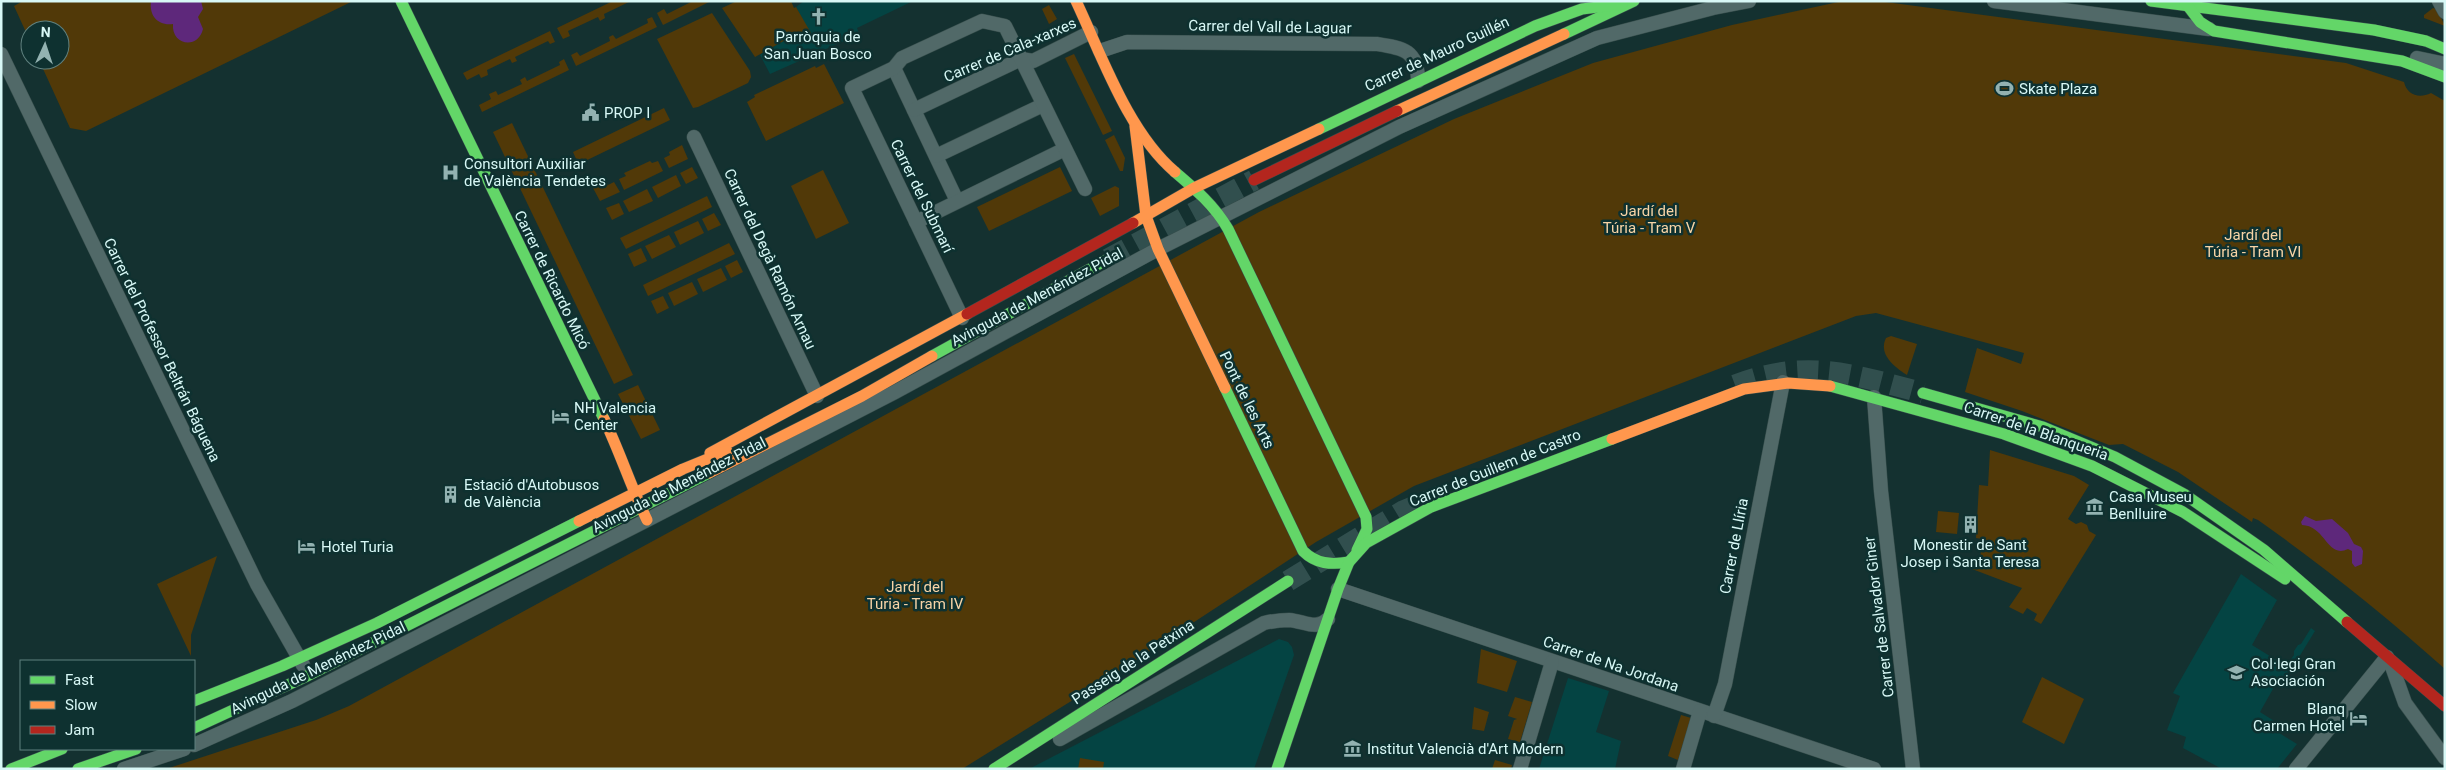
<svg xmlns="http://www.w3.org/2000/svg" width="2446" height="770" font-family="Roboto,sans-serif">
<style>
.built{fill:#044443}
.green{fill:#513908}
.water{fill:#5e287b}
.lines{fill:none;stroke-linecap:round;stroke-linejoin:round}
.primary-tunnel{stroke:#314f4e;stroke-width:21;stroke-dasharray:21 11;stroke-linecap:butt}
.street-casing{stroke:#374e4c;stroke-width:15}
.fast-casing{stroke:#374e4c;stroke-width:12}
.slow-casing{stroke:#374e4c;stroke-width:12}
.jam-casing{stroke:#374e4c;stroke-width:12}
.street{stroke:#516968;stroke-width:14}
.fast{stroke:#63d668;stroke-width:11}
.slow{stroke:#ff974d;stroke-width:11}
.jam{stroke:#b3261e;stroke-width:11}
.labels{text-anchor:middle;stroke-width:5;stroke-linejoin:round;paint-order:stroke}
.street-label{font-size:15px;fill:#d8f8f6;stroke:#0e3130}
.poi-label{font-size:15px;fill:#d8f8f6;stroke:#0e3130;text-anchor:start}
.park-label{font-size:15px;fill:#f8d4a6;stroke:#0e3130}
</style>
<rect width="100%" height="100%" fill="#143130"/>
<g class="built">
<polygon points="804,1 913,1 857,28 859,33 853,37 770,74 760,55 789,37 810,34 796,7"/>
<polygon points="2241,574 2277,600 2252,645 2286,666 2294,655 2294,651 2298,645 2301,644 2311,628 2315,631 2283,683 2278,680 2260,712 2279,724 2276,731 2297,744 2277,769 2222,769 2183,748 2186,737 2167,730 2180,696 2173,693"/>
<polygon points="1279,639 1288,642 1292,647 1294,655 1254,769 1029,769"/>
<polygon points="1568,678 1609,691 1596,732 1621,741 1615,769 1539,769"/>
</g>
<g class="green">
<polygon points="23,1 353,1 86,131 70,128 39,60 60,60 60,30 30,30 30,41 14,6"/>
<polygon points="613,1 631,1 604,14 605,18 600,21 598,17 568,31 570,36 563,39 557,28"/>
<polygon points="693,1 711,1 663,25 657,13 664,9 667,14"/>
<polygon points="737,1 791,1 794,8 796,7 811,33 802,37 801,35 790,40 789,38 755,57 722,8"/>
<path d="M1843,1H1878L2346,63L2404,82C2407,95 2419,99 2431,93L2445,101V669C2386,616 2323,566 2258,520L2253,518L2252,522L2178,472L2123,444L2109,445L2022,411L1965,392L1977,348L2021,364L2024,353L1876,313L1856,316L1414,486L1316,542L1121,670L962,769H166L316,720L349,706L1259,212L1454,119L1593,63L1732,25Z"/>
<polygon points="1049,5 1057,19 1049,24 1042,9"/>
<polygon points="2433,8 2437,9 2445,26 2424,18 2424,15"/>
<polygon points="712,13 750,71 751,77 748,83 698,107 693,108 657,39"/>
<polygon points="652,17 657,27 576,66 571,55 577,52 580,56 610,41 609,37 613,35 616,39 648,23 647,19"/>
<polygon points="550,31 555,42 550,44 548,41 515,57 517,61 512,63 510,59 487,70 488,75 481,78 479,74 467,80 463,73"/>
<polygon points="1074,54 1112,131 1103,135 1065,58"/>
<polygon points="564,59 569,70 482,112 479,105 491,99 489,94 496,91 498,95 522,84 520,80 525,77 527,81 560,65 559,62"/>
<polygon points="824,64 844,103 766,141 747,102 755,97 754,95 815,66 816,68"/>
<polygon points="664,108 670,120 581,163 580,159 577,161 573,152"/>
<polygon points="512,123 633,375 614,384 493,132"/>
<polygon points="1114,135 1125,158 1123,171 1120,171 1105,140"/>
<polygon points="682,145 688,159 669,168 664,158 670,155 669,152"/>
<polygon points="650,161 652,163 658,161 663,171 624,190 619,179 626,176 624,173"/>
<polygon points="692,167 698,178 686,184 680,173"/>
<polygon points="1060,167 1072,191 989,231 977,207"/>
<polygon points="823,170 849,223 816,239 791,186"/>
<polygon points="676,175 681,186 658,198 652,187"/>
<polygon points="607,182 608,185 614,182 620,192 600,201 593,188"/>
<polygon points="1115,186 1119,188 1119,206 1100,216 1091,198"/>
<polygon points="647,189 653,201 629,212 623,201"/>
<polygon points="707,196 712,207 626,249 620,238"/>
<polygon points="619,203 624,214 612,220 606,208"/>
<polygon points="714,213 721,225 708,231 702,219"/>
<polygon points="698,221 704,233 680,245 674,232"/>
<polygon points="669,235 676,247 652,259 645,246"/>
<polygon points="729,243 735,254 648,296 643,285"/>
<polygon points="641,248 647,261 634,267 628,254"/>
<polygon points="737,260 743,272 731,278 725,266"/>
<polygon points="721,268 727,280 703,292 697,279"/>
<polygon points="692,282 698,294 674,306 668,293"/>
<polygon points="663,296 669,308 657,314 651,301"/>
<path d="M1891,336L1917,344L1907,375C1894,367 1878,354 1886,338Z"/>
<polygon points="638,385 660,430 641,439 618,394"/>
<polygon points="1990,450 2074,476 2089,485 2068,519 2076,524 2081,522 2087,525 2089,531 2096,535 2041,624 2034,620 2037,614 2027,608 2023,614 2009,607 2022,588 1972,569 1979,569 1982,539 1976,538 1979,485 1988,486"/>
<polygon points="1938,511 1959,513 1957,534 1936,532"/>
<polygon points="217,556 191,635 191,656 157,584"/>
<polygon points="1481,649 1517,661 1507,692 1477,683"/>
<polygon points="2042,677 2084,699 2064,744 2022,722"/>
<polygon points="1515,697 1532,702 1520,742 1508,739 1514,720 1517,719 1508,716"/>
<polygon points="1474,707 1489,712 1484,731 1472,729"/>
<polygon points="1681,715 1691,718 1678,760 1668,756"/>
<polygon points="1080,758 1104,762 1103,769 1078,769"/>
<polygon points="1495,760 1512,765 1511,769 1492,769"/>
</g>
<g class="water">
<path d="M151,1H201L203,9L198,17L203,29C198,50 171,45 173,24C158,26 149,16 151,1Z"/>
<path d="M2305,516L2316,521L2332,519L2348,533L2354,544L2361,547L2363,551L2362,564L2355,567L2352,563V551L2348,549C2327,559 2326,526 2302,525L2301,522Z"/>
</g>
<g class="lines">
<g class="primary-tunnel">
<polyline points="1108,259 1254,180"/>
<path d="M1735,385C1807,358 1852,374 1923,393"/>
<polyline points="1288,581 1403,511 1440,496"/>
</g>
<defs>
<g id="street">
<polyline points="1994,1 2209,29"/>
<polyline points="2439,1 2445,12"/>
<path d="M1100,51L1127,42L1377,44C1403,48 1418,50 1418,81"/>
<polyline points="1,54 257,584 303,665"/>
<polyline points="2417,58 2445,64"/>
<polyline points="894,68 957,201"/>
<polyline points="914,110 1021,59 1033,61 1091,32"/>
<polyline points="694,137 817,396"/>
<polyline points="936,156 1043,105"/>
<polyline points="916,222 1065,149"/>
<polyline points="962,318 852,88 894,68 902,58 982,21 1005,26 1085,189"/>
<polyline points="1874,397 1881,491 1913,769"/>
<polyline points="1338,589 1874,769"/>
<polyline points="2390,661 2405,703 2445,758"/>
<polyline points="1714,716 1725,684 1783,382"/>
<path d="M1060,739L1264,623C1273,621 1280,620 1289,620C1304,621 1316,631 1328,619"/>
<polyline points="194,745 292,701 647,520 895,392 1158,249 1399,127 1597,38 1713,8 1749,1"/>
<polyline points="124,769 184,749"/>
<polyline points="1520,769 1552,662"/>
<polyline points="1683,769 1700,711"/>
<polyline points="2296,769 2387,657"/>
</g>
<g id="fast">
<polyline points="401,1 604,419"/>
<polyline points="2151,1 2374,30 2426,41 2445,49"/>
<polyline points="2184,1 2200,22 2214,31 2402,61 2445,77"/>
<polyline points="1564,34 1634,1"/>
<polyline points="1319,129 1535,26 1582,9 1622,4"/>
<path d="M1175,172C1195,189 1215,206 1228,229L1366,517L1367,529L1357,550"/>
<polyline points="932,356 1108,259"/>
<polyline points="1830,386 2004,434 2092,466 2183,512 2285,579"/>
<path d="M1225,388L1303,551C1316,564 1331,565 1349,562"/>
<polyline points="1923,393 2043,427 2115,457 2184,494 2264,550 2347,622"/>
<polyline points="194,701 282,666 377,623 579,521"/>
<polyline points="194,728 305,677 709,473"/>
<polyline points="11,769 62,749"/>
<polyline points="78,769 136,749"/>
<polyline points="994,769 1288,581"/>
<polyline points="1277,769 1338,589 1349,562 1366,543 1431,507 1612,439"/>
</g>
<g id="slow">
<path d="M1076,1C1102,56 1128,132 1175,172"/>
<polyline points="1397,111 1564,34"/>
<polyline points="1135,126 1146,216 1158,249 1225,388"/>
<polyline points="1133,223 1194,188 1319,129"/>
<path d="M604,419C620,452 631,487 647,520"/>
<polyline points="1612,439 1744,389 1788,383 1830,386"/>
<polyline points="710,453 967,314"/>
<polyline points="709,473 862,396 932,356"/>
<polyline points="579,521 683,469 727,451"/>
</g>
<g id="jam">
<polyline points="1254,180 1397,111"/>
<polyline points="967,314 1133,223"/>
<polyline points="2347,622 2445,706"/>
</g>
</defs>
<use href="#street" class="street-casing"/>
<use href="#fast" class="fast-casing"/>
<use href="#slow" class="slow-casing"/>
<use href="#jam" class="jam-casing"/>
<use href="#street" class="street"/>
<use href="#fast" class="fast"/>
<use href="#slow" class="slow"/>
<use href="#jam" class="jam"/>
</g>
<defs>
<symbol id="church-bare" viewBox="-9 -9 18 18"><path d="M-1.2-6h2.4v3.5h3.3v2.4h-3.3V6h-2.4V-.1h-3.3v-2.4h3.3Z" fill="#93b2b1" stroke="#0e3130" stroke-width="2.5" paint-order="stroke"/></symbol>
<symbol id="stadium-bare" viewBox="-9 -9 18 18"><path d="M0-5a6.5 5 0 1 0 0 10a6.5 5 0 1 0 0-10ZM-3.5-1.8h7v3.6h-7Z" fill="#93b2b1" stroke="#0e3130" stroke-width="2.5" paint-order="stroke"/></symbol>
<symbol id="civic-bare" viewBox="-9 -9 18 18"><path d="M-.6-6.5H3V-4.5H.6V-3L4-1V1h2V6H-6V1h2V-1L-.6-3ZM-1.2 2.5V6h2.4V2.5Z" fill="#93b2b1" stroke="#0e3130" stroke-width="2.5" paint-order="stroke"/></symbol>
<symbol id="hospital-bare" viewBox="-9 -9 18 18"><path d="M-5-5h3v3.5h4V-5h3V5h-3V1.5h-4V5h-3Z" fill="#93b2b1" stroke="#0e3130" stroke-width="2.5" paint-order="stroke"/></symbol>
<symbol id="hotel-bare" viewBox="-9 -9 18 18"><path d="M-6-4.5h1.5V1H6V5H4.5V3h-9V5H-6ZM-4 0a1.8 1.8 0 1 1 3.6 0ZM.5 0V-2.5h3Q6-2.5 6 0Z" fill="#93b2b1" stroke="#0e3130" stroke-width="2.5" paint-order="stroke"/></symbol>
<symbol id="building-bare" viewBox="-9 -9 18 18"><path d="M-4-6H4V6H1V3H-1V6H-4ZM-2.5-4.3h1.7v1.8h-1.7ZM.8-4.3h1.7v1.8H.8ZM-2.5-1h1.7V.8h-1.7ZM.8-1h1.7V.8H.8Z" fill="#93b2b1" stroke="#0e3130" stroke-width="2.5" paint-order="stroke"/></symbol>
<symbol id="museum-bare" viewBox="-9 -9 18 18"><path d="M0-6L6-3V-2H-6V-3ZM-5-1h2V3h-2ZM-1-1h2V3h-2ZM3-1h2V3H3ZM-6 4H6V6H-6Z" fill="#93b2b1" stroke="#0e3130" stroke-width="2.5" paint-order="stroke"/></symbol>
<symbol id="school-bare" viewBox="-9 -9 18 18"><path d="M0-5L7-2L0 1L-7-2ZM-4 1L0 2.5L4 1V4Q0 6-4 4Z" fill="#93b2b1" stroke="#0e3130" stroke-width="2.5" paint-order="stroke"/></symbol>
</defs>
<g fill-rule="evenodd">
<use href="#church-bare" x="806" y="4" width="25" height="25"/>
<use href="#stadium-bare" x="1992" y="76" width="25" height="25"/>
<use href="#civic-bare" x="578" y="100" width="25" height="25"/>
<use href="#hospital-bare" x="438" y="160" width="25" height="25"/>
<use href="#hotel-bare" x="548" y="404" width="25" height="25"/>
<use href="#building-bare" x="438" y="482" width="25" height="25"/>
<use href="#museum-bare" x="2082" y="494" width="25" height="25"/>
<use href="#building-bare" x="1958" y="512" width="25" height="25"/>
<use href="#hotel-bare" x="294" y="534" width="25" height="25"/>
<use href="#school-bare" x="2224" y="660" width="25" height="25"/>
<use href="#hotel-bare" x="2346" y="706" width="25" height="25"/>
<use href="#museum-bare" x="1340" y="736" width="25" height="25"/>
</g>
<g class="labels">
<g class="street-label">
<text transform="translate(1270 27) rotate(1)" y="5">Carrer del Vall de Laguar</text>
<text transform="translate(1010 50) rotate(-23)" y="5">Carrer de Cala-xarxes</text>
<text transform="translate(1437 54) rotate(-25)" y="5">Carrer de Mauro Guillén</text>
<text transform="translate(922 196) rotate(64)" y="5">Carrer del Submarí</text>
<text transform="translate(770 259) rotate(65)" y="5">Carrer del Degà Ramón Arnau</text>
<text transform="translate(552 280) rotate(64)" y="5">Carrer de Ricardo Micó</text>
<text transform="translate(1037 297) rotate(-28)" y="5">Avinguda de Menéndez Pidal</text>
<text transform="translate(162 350) rotate(64)" y="5">Carrer del Professor Beltrán Báguena</text>
<text transform="translate(1247 400) rotate(64)" y="5">Pont de les Arts</text>
<text transform="translate(2036 431) rotate(19)" y="5">Carrer de la Blanqueria</text>
<text transform="translate(1495 468) rotate(-22)" y="5">Carrer de Guillem de Castro</text>
<text transform="translate(679 485) rotate(-27)" y="5">Avinguda de Menéndez Pidal</text>
<text transform="translate(1734 546) rotate(-79)" y="5">Carrer de Llíria</text>
<text transform="translate(1879 617) rotate(-97)" y="5">Carrer de Salvador Giner</text>
<text transform="translate(1133 662) rotate(-33)" y="5">Passeig de la Petxina</text>
<text transform="translate(1611 664) rotate(19)" y="5">Carrer de Na Jordana</text>
<text transform="translate(318 668) rotate(-26)" y="5">Avinguda de Menéndez Pidal</text>
</g>
<g class="poi-label">
<text x="818" y="42" text-anchor="middle">Parròquia de<tspan x="818" dy="17">San Juan Bosco</tspan></text>
<text x="2019" y="94">Skate Plaza</text>
<text x="604" y="118">PROP I</text>
<text x="464" y="169">Consultori Auxiliar<tspan x="464" dy="17">de València Tendetes</tspan></text>
<text x="574" y="413">NH Valencia<tspan x="574" dy="17">Center</tspan></text>
<text x="464" y="490">Estació d'Autobusos<tspan x="464" dy="17">de València</tspan></text>
<text x="2109" y="502">Casa Museu<tspan x="2109" dy="17">Benlluire</tspan></text>
<text x="1970" y="550" text-anchor="middle">Monestir de Sant<tspan x="1970" dy="17">Josep i Santa Teresa</tspan></text>
<text x="321" y="552">Hotel Turia</text>
<text x="2251" y="669">Col·legi Gran<tspan x="2251" dy="17">Asociación</tspan></text>
<text x="2345" y="714" text-anchor="end">Blanq<tspan x="2345" dy="17">Carmen Hotel</tspan></text>
<text x="1367" y="754">Institut Valencià d'Art Modern</text>
</g>
<g class="park-label">
<text x="1649" y="216">Jardí del<tspan x="1649" dy="17">Túria - Tram V</tspan></text>
<text x="2253" y="240">Jardí del<tspan x="2253" dy="17">Túria - Tram VI</tspan></text>
<text x="915" y="592">Jardí del<tspan x="915" dy="17">Túria - Tram IV</tspan></text>
</g>
</g>
<rect width="2446" height="770" fill="none" stroke="#d8f8f6" stroke-width="5"/>
<rect x="20" y="660" width="175" height="90" fill="#0e3130" stroke="#5f817f"/>
<rect x="30" y="676" width="25" height="8" fill="#63d668" stroke="#5f817f"/>
<text x="65" y="685" font-size="15" fill="#d8f8f6">Fast</text>
<rect x="30" y="701" width="25" height="8" fill="#ff974d" stroke="#5f817f"/>
<text x="65" y="710" font-size="15" fill="#d8f8f6">Slow</text>
<rect x="30" y="726" width="25" height="8" fill="#b3261e" stroke="#5f817f"/>
<text x="65" y="735" font-size="15" fill="#d8f8f6">Jam</text>
<g transform="translate(45 45) rotate(3)"><circle r="24" fill="#0e3130" stroke="#5f817f"/>
<path d="M0-4L9 19L0 12L-9 19Z" fill="#93b2b1"/>
<text y="-8" font-size="14" font-weight="bold" text-anchor="middle" fill="#d8f8f6">N</text>
</g>
</svg>
